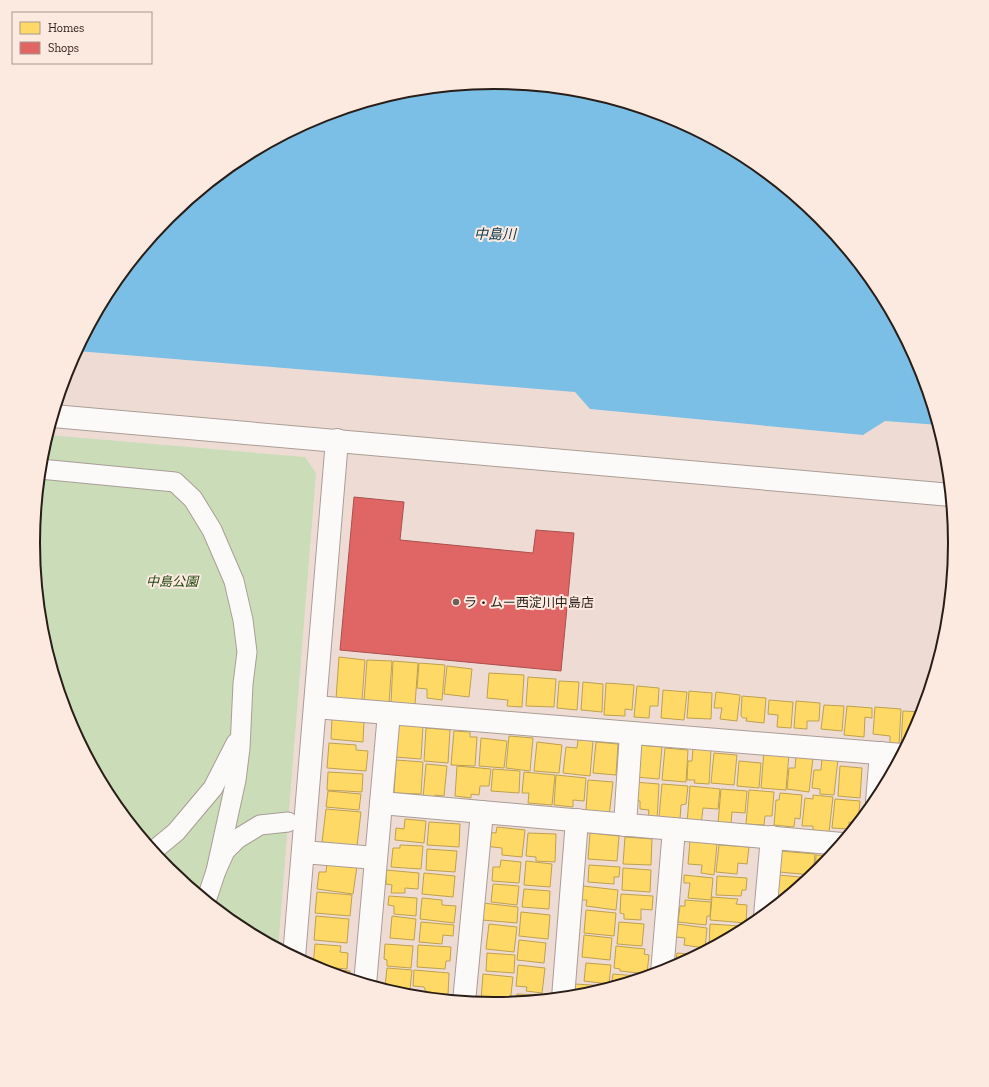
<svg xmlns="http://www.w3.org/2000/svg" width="989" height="1087" font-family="'Zilla Slab','Noto Sans JP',serif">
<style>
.green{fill:#caddb8}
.water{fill:#7bbfe6}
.homes{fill:#ffd966;stroke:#bea14e}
.shops{fill:#e06666;stroke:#a9504e}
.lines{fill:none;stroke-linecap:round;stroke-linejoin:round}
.pedestrian-casing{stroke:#aa9d96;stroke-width:21}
.minor-casing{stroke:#aa9d96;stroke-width:24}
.tertiary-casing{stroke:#aa9d96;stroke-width:24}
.pedestrian{stroke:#fcfaf9;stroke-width:19}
.minor{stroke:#fcfaf9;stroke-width:22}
.tertiary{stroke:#fcfaf9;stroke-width:22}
.poi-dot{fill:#6d6059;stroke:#fce9e0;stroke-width:1.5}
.labels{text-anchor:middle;stroke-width:4;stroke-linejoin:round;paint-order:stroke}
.park-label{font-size:13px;font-style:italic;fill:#163f07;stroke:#fce9e0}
.poi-label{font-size:13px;fill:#281d17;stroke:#fce9e0;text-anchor:start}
.water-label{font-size:14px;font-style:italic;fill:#09374e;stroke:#fce9e0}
.rim{fill:none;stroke:#281d17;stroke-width:2}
</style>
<rect width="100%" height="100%" fill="#eedcd4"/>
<polygon class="green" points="48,435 305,457 316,473 278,949 238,927 168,870 111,800 68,720 42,633 33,543 42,453"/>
<polygon class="water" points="495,82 585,91 671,117 751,160 821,217 878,287 921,367 939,425 885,421 863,435 590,409 575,392 77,351 111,287 168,217 238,160 318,117 405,91"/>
<g class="homes">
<polygon points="339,657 365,660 362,700 336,699"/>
<polygon points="367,660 392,661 389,703 364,701"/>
<polygon points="393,661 418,663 415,705 391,703"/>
<polygon points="419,663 445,665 442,700 427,698 427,689 417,688"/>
<polygon points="447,666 472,669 469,697 444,694"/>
<polygon points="489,673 524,675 522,707 507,706 508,700 487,698"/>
<polygon points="528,677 556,679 554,707 526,706"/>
<polygon points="559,681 579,682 577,710 557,708"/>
<polygon points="583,682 603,684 602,712 581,710"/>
<polygon points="606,683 634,685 632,710 625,709 625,716 604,715"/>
<polygon points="637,686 659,688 658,706 650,706 649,718 634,717"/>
<polygon points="663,690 687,692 684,720 661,718"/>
<polygon points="689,691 712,693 711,719 687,718"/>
<polygon points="716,692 740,695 737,721 720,719 722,708 714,708"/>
<polygon points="742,696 766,698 764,723 746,721 747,718 743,718 741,716"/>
<polygon points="769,700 793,702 791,728 777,727 778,715 768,714"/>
<polygon points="796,701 820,703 819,721 807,721 807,729 794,728"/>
<polygon points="824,705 844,706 842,731 821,729"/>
<polygon points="847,706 872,708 872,718 865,717 864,737 844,735"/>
<polygon points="875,707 901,709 899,744 890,743 890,736 873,734"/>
<polygon points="903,711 923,712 921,720 907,746 901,745"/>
<polygon points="332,718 364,720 363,742 331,739"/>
<polygon points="398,724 423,726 421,759 395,757"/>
<polygon points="426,728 450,730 448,763 424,761"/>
<polygon points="454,731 470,732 470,737 477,737 475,766 451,765"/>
<polygon points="509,736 533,738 530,771 506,768"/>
<polygon points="481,738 507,741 504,768 479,766"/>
<polygon points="578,740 593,741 590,776 563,773 566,747 577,748"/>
<polygon points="537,742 562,745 559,773 534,771"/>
<polygon points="596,742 618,744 616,775 593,773"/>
<polygon points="329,743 356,745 356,750 368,751 366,771 327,768"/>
<polygon points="638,745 662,747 659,779 635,777"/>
<polygon points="665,748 688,750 686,782 662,780"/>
<polygon points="693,748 711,750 709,784 694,783 695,780 687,780 688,761 692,761"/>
<polygon points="764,751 789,753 786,790 761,788"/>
<polygon points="714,753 737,755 734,785 711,783"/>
<polygon points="796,756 813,758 809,792 787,789 789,768 795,768"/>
<polygon points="822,758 838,759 834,795 820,794 820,789 812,788 814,770 821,770"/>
<polygon points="396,760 423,762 421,794 394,793"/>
<polygon points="739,761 761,763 759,788 737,786"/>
<polygon points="426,764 447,766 444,796 435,795 434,799 423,798"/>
<polygon points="457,766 491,769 489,786 480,786 479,795 471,794 471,798 455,796"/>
<polygon points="840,766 862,768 860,798 838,796"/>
<polygon points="493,769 520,771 519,793 491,791"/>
<polygon points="328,772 363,774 362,792 327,790"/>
<polygon points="524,772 555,775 552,805 528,803 529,793 522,793"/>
<polygon points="556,775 586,778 584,801 573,800 573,807 554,805"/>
<polygon points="588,780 613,782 609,816 586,810"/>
<polygon points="634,782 659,784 657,820 648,819 649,810 640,809 640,801 633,800"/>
<polygon points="662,784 688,786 686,804 681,805 680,819 659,817"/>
<polygon points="690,786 720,789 718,809 703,808 701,825 687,823"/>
<polygon points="721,789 747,791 745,813 732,812 731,824 718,823"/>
<polygon points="749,790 774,792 772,816 765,816 764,825 746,824"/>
<polygon points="328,791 361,794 359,810 326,807"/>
<polygon points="780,793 802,795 800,819 795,818 794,827 774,825 776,800 779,800"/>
<polygon points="813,795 833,797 829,832 813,831 813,826 802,826 805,798 813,799"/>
<polygon points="835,799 860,801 858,823 849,822 849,829 832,828"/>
<polygon points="326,809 361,812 357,846 322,842"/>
<polygon points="405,819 426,821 424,843 395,840 396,828 404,829"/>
<polygon points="429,822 460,824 459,847 427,845"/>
<polygon points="497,827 525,830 522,857 502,855 502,848 484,846 485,832 496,833"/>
<polygon points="528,833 556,834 555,862 536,861 536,857 526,856"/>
<polygon points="590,833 619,836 617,861 588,859"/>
<polygon points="625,837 652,839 651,865 623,864"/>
<polygon points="690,841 717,844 714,875 701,873 702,865 688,864"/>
<polygon points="400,845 423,846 421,869 391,867 393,848 400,848"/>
<polygon points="719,845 749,847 747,864 738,863 737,874 716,872"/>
<polygon points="427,849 457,851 455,872 426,870"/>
<polygon points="780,851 815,854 813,875 779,872"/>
<polygon points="816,855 832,856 821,870 815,875"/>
<polygon points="501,860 521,862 519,883 492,881 493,867 500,867"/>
<polygon points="526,861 552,864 550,887 524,885"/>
<polygon points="327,862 357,866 353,894 317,889 319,872 326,872"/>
<polygon points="589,865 620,867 619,877 614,877 614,884 588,882"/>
<polygon points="623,868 651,870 650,892 622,890"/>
<polygon points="386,870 419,873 418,889 405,888 405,893 391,893 392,885 386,884"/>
<polygon points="424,873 455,876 453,897 422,894"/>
<polygon points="684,875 713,878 711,900 688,898 690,883 684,883"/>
<polygon points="778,875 811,878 788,897 777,896"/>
<polygon points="717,876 747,878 746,890 742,890 741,896 716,895"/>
<polygon points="493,884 519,886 517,905 491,902"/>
<polygon points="583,886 618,890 616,910 586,906 587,900 582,900"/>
<polygon points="524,889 550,891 549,909 522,907"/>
<polygon points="317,892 352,895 350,916 315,913"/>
<polygon points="621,894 653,896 652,910 641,909 641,920 624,919 624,914 620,913"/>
<polygon points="389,896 417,898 416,916 394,914 394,906 388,905"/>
<polygon points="712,897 738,899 736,904 747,905 746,923 710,920"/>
<polygon points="422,898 442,900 442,905 456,906 454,923 420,919"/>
<polygon points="685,900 711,902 710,916 707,916 706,925 678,922 680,906 685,906"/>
<polygon points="483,903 518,907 517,923 482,920"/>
<polygon points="586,910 616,913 614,936 584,933"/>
<polygon points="521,912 550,915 548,939 519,936"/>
<polygon points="316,916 349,919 347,943 314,940"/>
<polygon points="392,916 416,919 414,940 390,938"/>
<polygon points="421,922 454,925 453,936 443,935 442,944 419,942"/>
<polygon points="619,922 644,924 642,946 617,944"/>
<polygon points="489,924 517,927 514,952 486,949"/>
<polygon points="677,924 707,928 705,948 684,945 685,938 676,937"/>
<polygon points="710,924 740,926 740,933 715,946 709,946"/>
<polygon points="584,935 612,938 610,960 582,957"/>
<polygon points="519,940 546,943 544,963 517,960"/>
<polygon points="315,944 341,946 340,952 348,953 347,969 313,966"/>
<polygon points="385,944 413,946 411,968 387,966 387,960 384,959"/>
<polygon points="418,945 451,947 450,961 446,961 445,969 417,967"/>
<polygon points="616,946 645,949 644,954 649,955 647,974 620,971 620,969 614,968"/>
<polygon points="487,953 515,955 514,973 486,971"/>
<polygon points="677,953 700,955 675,968"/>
<polygon points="586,963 611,965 609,984 584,981"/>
<polygon points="518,965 545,968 542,993 526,991 527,987 516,986"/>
<polygon points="314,968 350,971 350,980 318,970"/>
<polygon points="387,968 412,970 410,989 385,987"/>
<polygon points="414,970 449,973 448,995 427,994 424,987 413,986"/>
<polygon points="483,974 513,977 510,1003 481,1000"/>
<polygon points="613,974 639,976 639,980 611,988"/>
<polygon points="575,984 607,986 607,989 584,996 575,997"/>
<polygon points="389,991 411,993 411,997 404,996"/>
<polygon points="415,994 444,997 443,1000 415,997"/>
<polygon points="517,994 543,995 542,1000 516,1003"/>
</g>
<polygon class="shops" points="354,497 404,502 400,540 533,553 536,530 574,533 561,671 340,650"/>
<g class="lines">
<defs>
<g id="pedestrian">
<polyline points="40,469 175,482 193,499 212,530 234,581 243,620 247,652 243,684 240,748 236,780 216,871"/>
<polyline points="153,851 176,832 213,788 236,743"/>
<polyline points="206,901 216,871 225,851 237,839 260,825 288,822"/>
</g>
<g id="minor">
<polyline points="315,707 902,755"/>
<polyline points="877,802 881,753"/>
<polyline points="381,803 842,844"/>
<polyline points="625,825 631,733"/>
<polyline points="303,852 376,858"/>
<polyline points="765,916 772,837"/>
<polyline points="662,973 674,829"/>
<polyline points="365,984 389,713"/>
<polyline points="563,998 577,820"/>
<polyline points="464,1002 482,812"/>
</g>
<g id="tertiary">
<polyline points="53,416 951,495"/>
<polyline points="294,957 337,440"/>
</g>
</defs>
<use href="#pedestrian" class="pedestrian-casing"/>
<use href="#minor" class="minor-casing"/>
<use href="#tertiary" class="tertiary-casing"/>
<use href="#pedestrian" class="pedestrian"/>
<use href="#minor" class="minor"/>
<use href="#tertiary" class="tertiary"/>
</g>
<circle class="poi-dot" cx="456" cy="602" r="4"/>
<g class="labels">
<g class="park-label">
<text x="172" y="586">中島公園</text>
</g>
<g class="poi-label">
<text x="464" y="607">ラ・ムー西淀川中島店</text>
</g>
<g class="water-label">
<text x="495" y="239">中島川</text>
</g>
</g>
<path d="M0 0H989V1087H0ZM40 543a454 454 0 1 1 908 0a454 454 0 1 1-908 0Z" fill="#fce9e0" fill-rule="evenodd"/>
<path class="rim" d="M40 543a454 454 0 1 1 908 0a454 454 0 1 1-908 0Z"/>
<rect x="12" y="12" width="140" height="52" fill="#fce9e0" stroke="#a79790"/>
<rect x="20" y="22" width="20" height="12" fill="#ffd966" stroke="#a79790"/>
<text x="48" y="32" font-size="12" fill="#281d17">Homes</text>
<rect x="20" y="42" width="20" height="12" fill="#e06666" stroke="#a79790"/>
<text x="48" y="52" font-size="12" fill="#281d17">Shops</text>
</svg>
